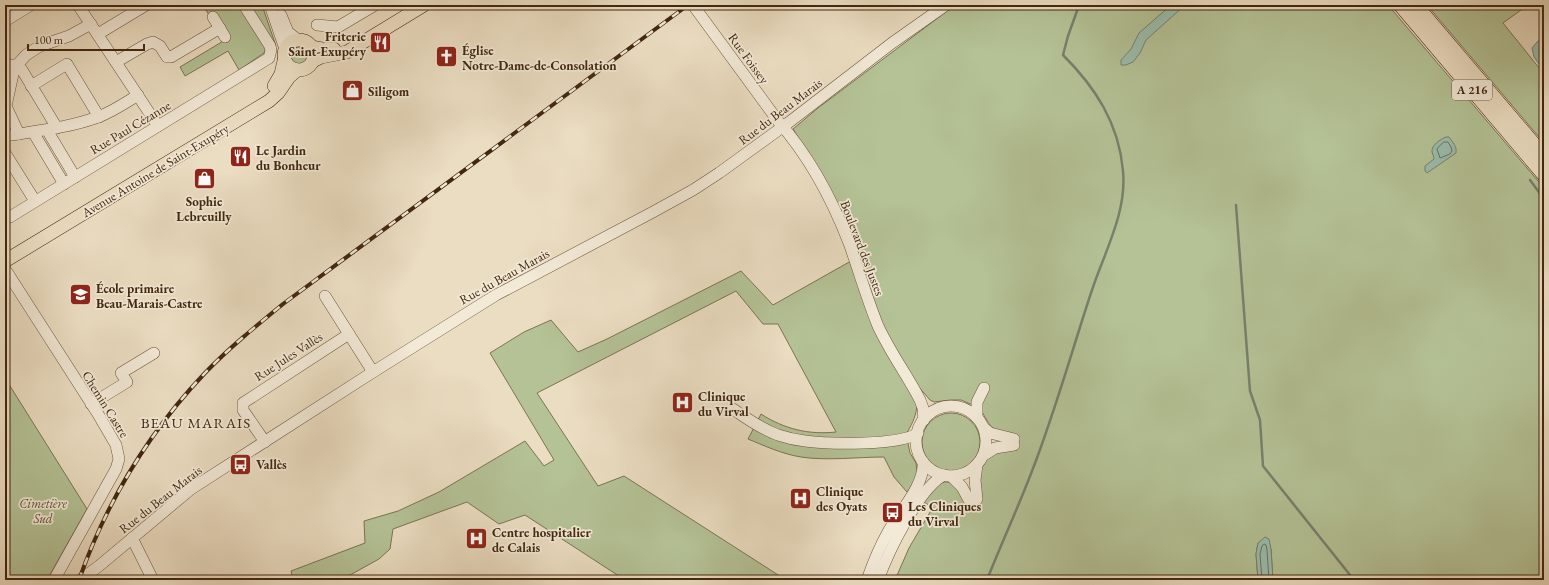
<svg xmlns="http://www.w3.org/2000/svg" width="1549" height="585" font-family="'EB Garamond',serif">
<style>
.green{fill:#b4c296;stroke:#7b7452}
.water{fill:#99bdad;stroke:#76816e}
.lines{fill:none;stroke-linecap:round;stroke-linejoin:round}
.shore{stroke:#6e725e;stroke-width:1}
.stream{stroke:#76816e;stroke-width:2.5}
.minor-casing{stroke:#6c543c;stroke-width:12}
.major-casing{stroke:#42270f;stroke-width:14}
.highway-casing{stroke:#42270f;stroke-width:16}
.minor{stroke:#f2e9d7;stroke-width:11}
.major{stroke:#ebddc2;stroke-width:13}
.highway{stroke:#ebddc2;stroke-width:15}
.rail-casing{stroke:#42270f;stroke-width:4}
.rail{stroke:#f2e9d7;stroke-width:2.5;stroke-dasharray:8;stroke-linecap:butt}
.labels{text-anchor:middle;stroke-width:3.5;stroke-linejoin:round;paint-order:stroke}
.shield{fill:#f2e9d7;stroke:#77614b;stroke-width:1}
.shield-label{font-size:12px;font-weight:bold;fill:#42270f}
.poi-label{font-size:13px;font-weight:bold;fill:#42270f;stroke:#f2e9d7;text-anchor:start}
.street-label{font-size:13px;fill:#42270f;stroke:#f2e9d7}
.park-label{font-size:13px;font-style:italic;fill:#5e4e31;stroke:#f2e9d7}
.quarter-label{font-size:15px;letter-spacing:1px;fill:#42270f;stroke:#f2e9d7}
</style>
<rect width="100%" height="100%" fill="#ebddc2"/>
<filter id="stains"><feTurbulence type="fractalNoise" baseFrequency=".005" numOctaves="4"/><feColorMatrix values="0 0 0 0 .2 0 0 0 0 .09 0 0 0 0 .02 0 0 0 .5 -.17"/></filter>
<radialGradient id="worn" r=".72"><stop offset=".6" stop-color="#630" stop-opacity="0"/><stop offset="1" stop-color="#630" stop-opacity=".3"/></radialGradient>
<g class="green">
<polygon points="203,5 239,5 266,49 264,53 239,70 228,51 185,76 180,67 230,37 209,15"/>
<polygon points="248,5 262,5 276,46 273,47"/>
<path d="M955,5H1388L1544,188V580H1273L1271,549L1258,543L1256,554L1258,580H895L909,548L933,507L923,502C940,474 956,475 967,507L982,500L979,472L988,457L995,452L1017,450V435C991,429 993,432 980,408L961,400H950L934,402L930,400L917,385C918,406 918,415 906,434L910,453L916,463L918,478L907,492L894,477L884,457C858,457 827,461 801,457C782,454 765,446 748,439L761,414C784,429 809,435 836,432L778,324H763L736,291L537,393L598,486L624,476L786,580H625L525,515L499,524L467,502L393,529L390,549L379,559L341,580H293L291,571L365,543L364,521L398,511L439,492L525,441L544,466L554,460L490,353L524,332L551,320L578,352L607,339L741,271L773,305L858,257L813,161L793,129L818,108Z"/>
<polygon points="1427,5 1528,5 1503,23 1544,74 1544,143"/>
<circle cx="298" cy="56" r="9"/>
<polygon points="5,378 87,509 47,580 5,580"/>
<circle cx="951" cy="442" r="29"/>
</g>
<g class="water">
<polygon points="1171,5 1185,5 1146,40 1140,53 1133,62 1126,65 1121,65 1121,60 1131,49 1139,33"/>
<polygon points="1544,37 1544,71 1534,57 1532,48 1537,42"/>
<path d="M1446,137H1449C1453,143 1457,146 1456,153L1427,173L1425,171V166L1434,159C1434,157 1433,155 1432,152C1431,145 1441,139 1446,137Z"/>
<polygon points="1265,537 1269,539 1271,549 1273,580 1258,580 1256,554 1258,543"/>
</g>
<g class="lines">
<g class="shore">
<polygon points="1444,142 1448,142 1451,147 1452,151 1450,154 1440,158 1437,149"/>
<polyline points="1262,580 1260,554 1262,546 1264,544 1266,545 1267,550 1269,580"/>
</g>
<g class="stream">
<polyline points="1530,180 1544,199"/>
<polyline points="1236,205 1250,391 1260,420 1263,466 1354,580"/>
<path d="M987,580C1001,544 1018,508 1032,471C1055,412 1072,350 1092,290C1105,251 1127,212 1123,171C1119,124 1096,88 1063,55L1068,36L1077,11"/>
</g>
<defs>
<g id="minor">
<polyline points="78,5 158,126"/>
<polyline points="270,5 285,49"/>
<path d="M693,5L778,121C809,156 832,199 849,243C859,271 867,299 878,326C890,352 907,375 920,400L923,408L924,420"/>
<polyline points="281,15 288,32 298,40"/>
<polyline points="213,17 225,37"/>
<polyline points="5,21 31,5"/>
<polyline points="317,25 338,27 375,5"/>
<polyline points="98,34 146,5"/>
<polyline points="116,62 147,44 153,42 160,46 167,57 171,57 220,28"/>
<polyline points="5,65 17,65 22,70 57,128"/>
<polyline points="31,86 67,64 99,117"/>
<polyline points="47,130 75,177"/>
<polyline points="33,132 64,184"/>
<polyline points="19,134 6,106 13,74 17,65 26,55 40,46 69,36 91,24"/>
<path d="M5,136C36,131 68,128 98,117C112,112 125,103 138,95"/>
<polyline points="5,153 35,201"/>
<polyline points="10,217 269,58 271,50 270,46 244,5"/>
<polyline points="5,269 98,414 116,445 119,459 116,469 54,580"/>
<polyline points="325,296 349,334"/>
<polyline points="91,404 127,382 121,373 154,353"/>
<circle cx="951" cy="441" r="35"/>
<path d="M733,409C747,419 762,429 778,435C787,438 796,440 805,441C828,444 900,446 918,433"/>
<polyline points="977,418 977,402 984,388"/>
<polyline points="984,428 990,433 1014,439"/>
<polyline points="265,442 243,410 243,403 349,334 373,372"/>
<polyline points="984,455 995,448 1014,445"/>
<polyline points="977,465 975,480 977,499"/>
<polyline points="951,476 962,487 970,502"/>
<polyline points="132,538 153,580"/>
<polyline points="80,580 99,566 191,489 373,372 496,295 653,212 693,190 719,173 788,123 892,43 946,5"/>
<path d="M867,580C873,563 879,548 888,532C899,512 925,485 923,462"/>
<path d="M878,580C888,553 918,489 944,475"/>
</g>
<g id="major">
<circle cx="299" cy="55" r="15"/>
<polyline points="311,47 322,49 334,49"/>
<polyline points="313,61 321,57 347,52 424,5"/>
<polyline points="274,86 281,74 284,61"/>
<polyline points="5,261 269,101 278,93 289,77 297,70"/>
</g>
<g id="highway">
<polyline points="1401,5 1544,174"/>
<polyline points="1415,5 1544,157"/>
</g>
</defs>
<use href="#minor" class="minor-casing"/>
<use href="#major" class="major-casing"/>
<use href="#highway" class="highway-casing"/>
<use href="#minor" class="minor"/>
<use href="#major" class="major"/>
<use href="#highway" class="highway"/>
<defs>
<path id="rail" d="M79,580C106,503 149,432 205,373C229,348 256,326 283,304L688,5"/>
</defs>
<use href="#rail" class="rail-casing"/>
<use href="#rail" class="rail"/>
</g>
<defs>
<symbol id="restaurant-square" viewBox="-11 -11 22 22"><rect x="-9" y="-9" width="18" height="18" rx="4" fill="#8f2418" stroke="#f2e9d7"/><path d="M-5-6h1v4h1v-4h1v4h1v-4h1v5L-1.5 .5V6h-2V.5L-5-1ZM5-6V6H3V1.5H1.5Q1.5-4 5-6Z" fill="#fff"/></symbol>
<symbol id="church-square" viewBox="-11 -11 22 22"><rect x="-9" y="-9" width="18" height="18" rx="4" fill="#8f2418" stroke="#f2e9d7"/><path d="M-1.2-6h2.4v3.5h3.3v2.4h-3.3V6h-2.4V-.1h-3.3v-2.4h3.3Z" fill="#fff"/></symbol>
<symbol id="shop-square" viewBox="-11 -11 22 22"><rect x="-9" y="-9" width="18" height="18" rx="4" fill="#8f2418" stroke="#f2e9d7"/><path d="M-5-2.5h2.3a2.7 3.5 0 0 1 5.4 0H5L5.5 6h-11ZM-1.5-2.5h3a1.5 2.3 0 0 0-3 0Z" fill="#fff"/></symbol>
<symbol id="school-square" viewBox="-11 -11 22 22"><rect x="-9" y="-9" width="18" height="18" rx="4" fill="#8f2418" stroke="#f2e9d7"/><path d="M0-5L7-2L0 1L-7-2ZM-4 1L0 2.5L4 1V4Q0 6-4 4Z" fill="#fff"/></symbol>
<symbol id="hospital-square" viewBox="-11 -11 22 22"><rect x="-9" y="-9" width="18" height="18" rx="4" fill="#8f2418" stroke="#f2e9d7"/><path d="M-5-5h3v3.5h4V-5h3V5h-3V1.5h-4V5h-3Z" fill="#fff"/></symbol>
<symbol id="bus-square" viewBox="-11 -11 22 22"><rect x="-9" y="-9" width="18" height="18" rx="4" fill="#8f2418" stroke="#f2e9d7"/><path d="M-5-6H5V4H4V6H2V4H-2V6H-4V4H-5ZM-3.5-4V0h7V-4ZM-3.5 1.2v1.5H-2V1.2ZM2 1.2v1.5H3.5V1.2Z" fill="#fff"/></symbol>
</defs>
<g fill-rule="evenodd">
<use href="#restaurant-square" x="368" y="30" width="25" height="25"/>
<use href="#church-square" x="434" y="44" width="25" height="25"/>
<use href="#shop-square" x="340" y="78" width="25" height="25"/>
<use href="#restaurant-square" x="228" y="144" width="25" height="25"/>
<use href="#shop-square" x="192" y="166" width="25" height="25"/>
<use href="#school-square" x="68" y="282" width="25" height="25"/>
<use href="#hospital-square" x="670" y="390" width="25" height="25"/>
<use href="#bus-square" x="228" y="452" width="25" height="25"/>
<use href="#hospital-square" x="788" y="486" width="25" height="25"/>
<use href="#bus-square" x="880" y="500" width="25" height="25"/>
<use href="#hospital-square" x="464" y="526" width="25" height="25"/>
</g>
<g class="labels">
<rect class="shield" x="1452" y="80" width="40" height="20" rx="3"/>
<g class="shield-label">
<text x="1472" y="94">A 216</text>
</g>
<g class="poi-label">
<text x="366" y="41" text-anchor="end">Friterie<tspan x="366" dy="15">Saint-Exupéry</tspan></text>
<text x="462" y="55">Église<tspan x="462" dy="15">Notre-Dame-de-Consolation</tspan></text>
<text x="368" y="96">Siligom</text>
<text x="256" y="155">Le Jardin<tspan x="256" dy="15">du Bonheur</tspan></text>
<text x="204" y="206" text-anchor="middle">Sophie<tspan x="204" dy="15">Lebreuilly</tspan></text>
<text x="96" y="293">École primaire<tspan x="96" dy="15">Beau-Marais-Castre</tspan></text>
<text x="698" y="401">Clinique<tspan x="698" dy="15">du Virval</tspan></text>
<text x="256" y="469">Vallès</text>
<text x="816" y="496">Clinique<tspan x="816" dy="15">des Oyats</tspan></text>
<text x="908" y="511">Les Cliniques<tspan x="908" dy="15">du Virval</tspan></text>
<text x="492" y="537">Centre hospitalier<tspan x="492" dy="15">de Calais</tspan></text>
</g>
<g class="street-label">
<text transform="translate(749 58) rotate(54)" y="5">Rue Foissey</text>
<text transform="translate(780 111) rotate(-37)" y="5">Rue du Beau Marais</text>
<text transform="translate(130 127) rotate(-31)" y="5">Rue Paul Cézanne</text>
<text transform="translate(155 170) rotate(-31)" y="5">Avenue Antoine de Saint-Exupéry</text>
<text transform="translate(863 248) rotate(69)" y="5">Boulevard des Justes</text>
<text transform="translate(504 276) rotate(-29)" y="5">Rue du Beau Marais</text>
<text transform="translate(288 356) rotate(-33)" y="5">Rue Jules Vallès</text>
<text transform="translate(106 404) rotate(58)" y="5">Chemin Castre</text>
<text transform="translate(160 499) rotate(-38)" y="5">Rue du Beau Marais</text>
</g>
<g class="park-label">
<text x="43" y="508">Cimetière<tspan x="43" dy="15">Sud</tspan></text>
</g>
<g class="quarter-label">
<text x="196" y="428">BEAU MARAIS</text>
</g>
</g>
<rect width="1549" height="585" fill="none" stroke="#ebddc2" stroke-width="20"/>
<rect x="6" y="6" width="1537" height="573" fill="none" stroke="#42270f" stroke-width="2"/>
<rect x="10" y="10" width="1529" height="565" fill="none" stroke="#42270f"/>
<path d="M28 44v6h116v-6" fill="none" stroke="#42270f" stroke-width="2"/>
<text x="34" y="44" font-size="12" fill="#42270f" stroke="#f2e9d7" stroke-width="3" paint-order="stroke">100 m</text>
<rect width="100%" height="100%" filter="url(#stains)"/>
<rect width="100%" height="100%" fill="url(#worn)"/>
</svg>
